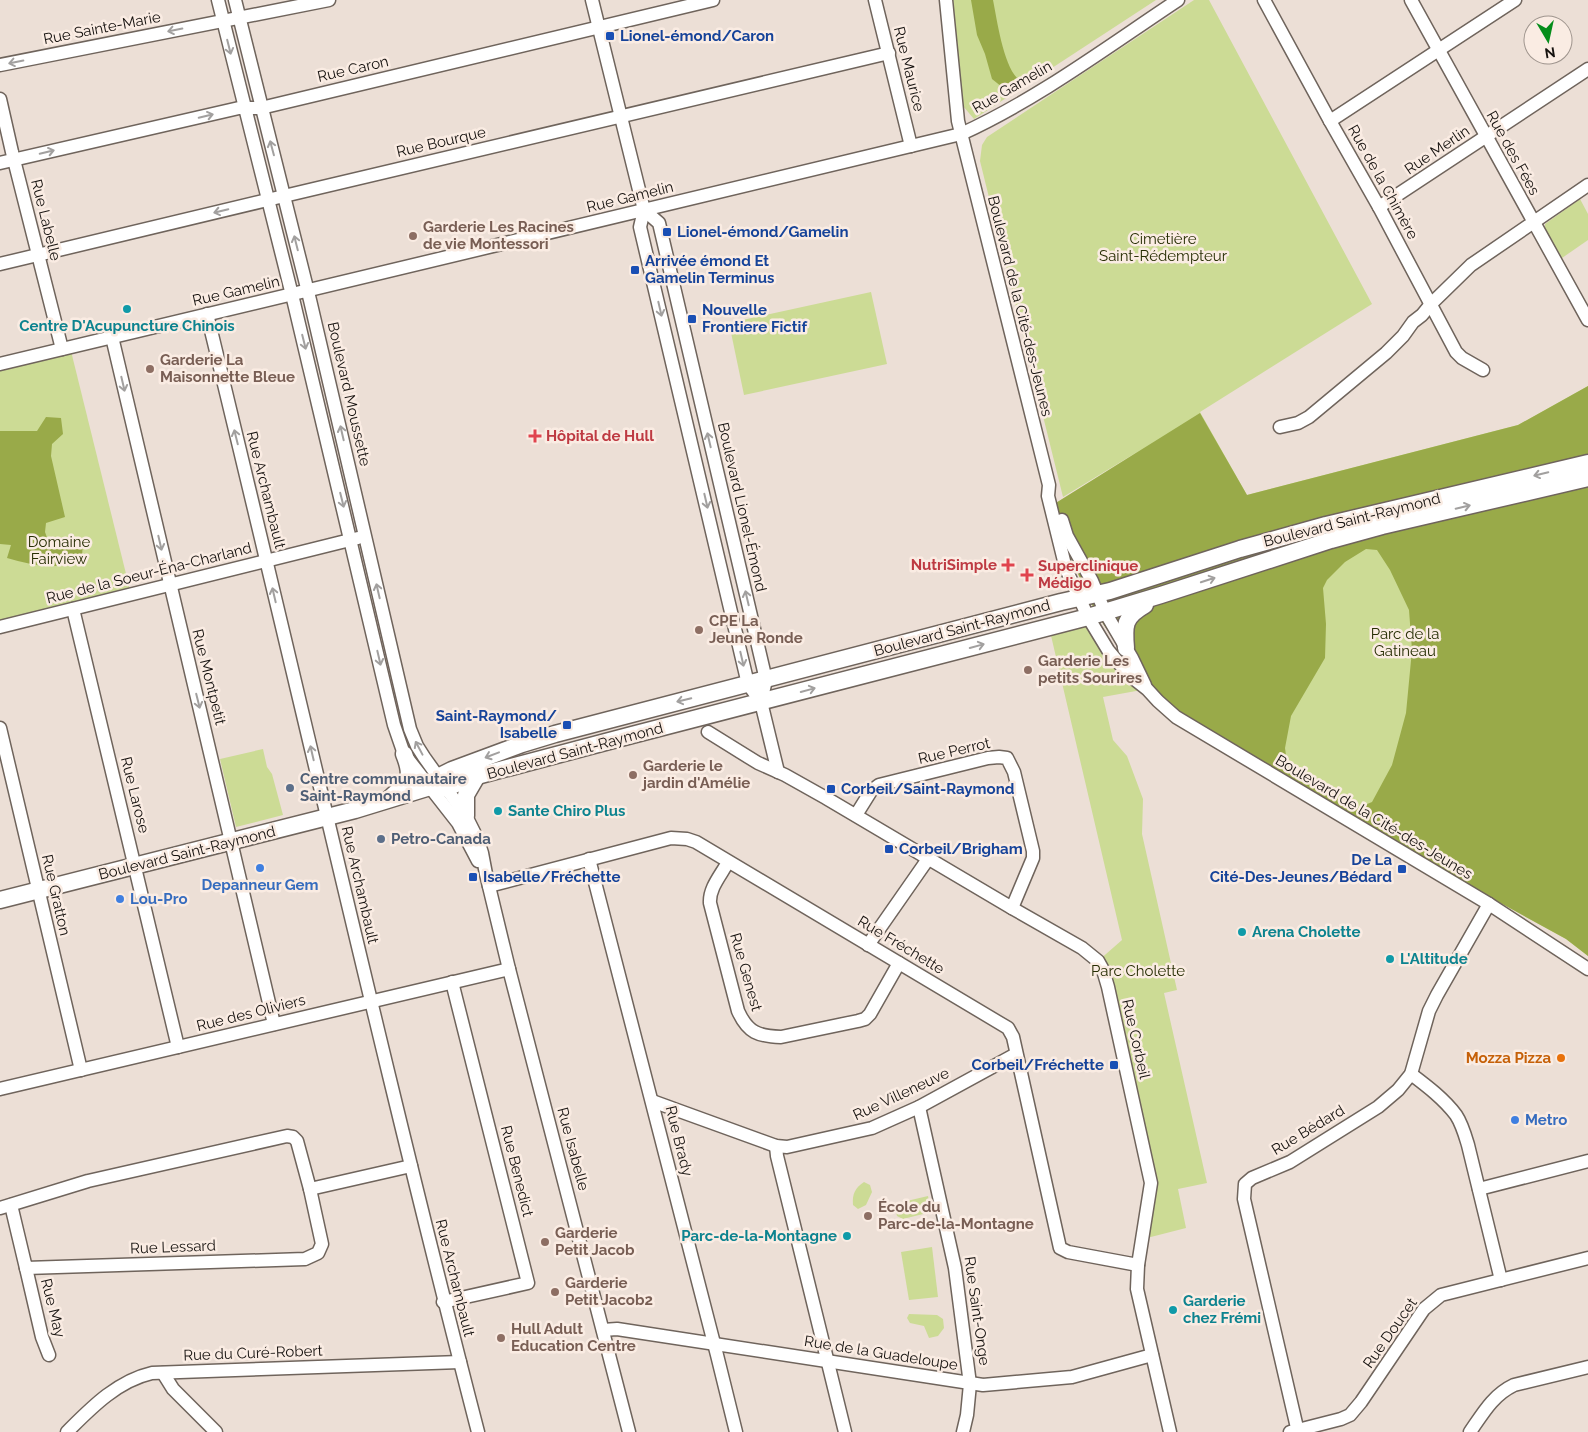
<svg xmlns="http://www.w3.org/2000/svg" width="1588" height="1432" font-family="Raleway,sans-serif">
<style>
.green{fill:#ccdb95}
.forest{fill:#99aa49;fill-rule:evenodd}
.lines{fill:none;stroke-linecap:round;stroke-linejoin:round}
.minor-casing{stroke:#6f645c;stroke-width:15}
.major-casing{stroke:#6f645c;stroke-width:19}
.minor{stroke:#fff;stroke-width:12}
.major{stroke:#fff;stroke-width:16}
.oneway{stroke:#a2a09f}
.transit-dot{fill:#1a4fb4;stroke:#faece3;stroke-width:2}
.education-dot{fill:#8d6e63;stroke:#faece3;stroke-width:2}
.culture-dot{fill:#0f9aa8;stroke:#faece3;stroke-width:2}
.health-dot{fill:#e0444e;stroke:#faece3;stroke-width:2}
.service-dot{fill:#5c6f8a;stroke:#faece3;stroke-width:2}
.shop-dot{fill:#3f7fe0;stroke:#faece3;stroke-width:2}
.food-dot{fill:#e8710a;stroke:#faece3;stroke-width:2}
.labels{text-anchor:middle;stroke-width:5;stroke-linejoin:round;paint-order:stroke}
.street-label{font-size:15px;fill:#16120f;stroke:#faece3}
.transit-label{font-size:15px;font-weight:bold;fill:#164399;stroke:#faece3;text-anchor:start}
.education-label{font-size:15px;font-weight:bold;fill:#785e54;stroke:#faece3;text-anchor:start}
.park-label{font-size:15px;fill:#272e04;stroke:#faece3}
.culture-label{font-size:15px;font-weight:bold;fill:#0d838f;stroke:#faece3;text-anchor:start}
.health-label{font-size:15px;font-weight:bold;fill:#be3a42;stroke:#faece3;text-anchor:start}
.service-label{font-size:15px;font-weight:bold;fill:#4e5e75;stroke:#faece3;text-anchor:start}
.shop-label{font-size:15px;font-weight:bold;fill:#366cbe;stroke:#faece3;text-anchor:start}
.food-label{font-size:15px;font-weight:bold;fill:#c56008;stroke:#faece3;text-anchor:end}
</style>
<rect width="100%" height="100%" fill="#ecdfd6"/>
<g class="green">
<polygon points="953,0 1156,0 974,119 963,106"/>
<polygon points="1194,0 1209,0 1372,304 1200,412 1247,495 1518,425 1588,386 1588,956 1566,939 1233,756 1147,689 1103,697 1113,740 1127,756 1143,799 1142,834 1177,990 1164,993 1207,1183 1178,1189 1186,1228 1143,1239 1151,1194 1098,961 1122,940 1049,627 1088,617 1146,688 1096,613 1063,541 1051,506 1142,449 1063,497 980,161 982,145 987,137"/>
<polygon points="1580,199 1588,214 1588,240 1562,258 1545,229 1545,224"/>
<polygon points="871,292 887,364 744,395 729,323"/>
<polygon points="70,347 131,594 0,627 0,364"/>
<polygon points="263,749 267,767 272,774 283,815 236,827 220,759"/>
<path d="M864,1182L870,1185L872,1192L866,1205L858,1209L853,1205C852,1194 855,1188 864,1182Z"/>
<polygon points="928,1196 931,1212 903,1219 897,1216 894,1204"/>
<polygon points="932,1247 938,1297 909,1300 901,1252"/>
<polygon points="909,1314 937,1315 943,1319 944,1328 938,1336 929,1338 924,1326 910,1323 907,1318"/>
</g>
<g class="forest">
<path d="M971,0H993C997,20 1003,63 1017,78L1002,87L992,79L985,54L977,35Z"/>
<path d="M1588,386V956L1566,939L1233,756L1141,681L1096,613L1063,541L1051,506L1200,413L1247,495L1518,425ZM1366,549L1377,550L1390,570L1409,610L1412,650L1406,713L1392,765L1372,802L1355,809L1288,770L1285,748L1291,716L1325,658L1326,624L1323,588L1327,580L1345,562Z"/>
<path d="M46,417L61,418L63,434L52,444L51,456L65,517L46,523L45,532L50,546L83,539L82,558C58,572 32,565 7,558L11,545L0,544V431H37Z"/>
</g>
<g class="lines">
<defs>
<g id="minor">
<polyline points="218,0 294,303 394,725 404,754 458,823 478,861"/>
<polyline points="235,0 310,300 410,729 417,746 424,757 466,816 477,838 482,853 486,874 509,969 629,1432"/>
<polyline points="592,0 644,210 659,223 766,680 761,702"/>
<polyline points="875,0 911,146"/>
<polyline points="946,0 958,121 1049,485 1048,496 1066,569 1088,617 1108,650 1128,674 1147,689 1158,701 1176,717 1489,904 1588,969"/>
<polyline points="1264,0 1330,121 1379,207 1456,352 1462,358 1483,370"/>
<polyline points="1411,0 1588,320"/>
<polyline points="0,65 329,0"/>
<polyline points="0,99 12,152 62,349"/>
<polyline points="1330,121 1515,0"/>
<polyline points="0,163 239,108 261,108 713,0"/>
<polyline points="1379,207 1588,69"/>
<polyline points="644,210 640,227 748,684 761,702 778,772"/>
<polyline points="0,264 284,196 889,53"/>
<path d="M207,314C298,687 382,1061 478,1432"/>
<polyline points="112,337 274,1024"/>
<path d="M0,364L961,134C1038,99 1107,47 1178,0"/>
<polyline points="1280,427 1298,423 1309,417 1386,353 1403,336 1413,322 1422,315 1431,304 1471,265 1588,185"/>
<polyline points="1062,520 1067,536 1092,581 1105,612 1132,658 1145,685"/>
<polyline points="73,609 178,1047"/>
<polyline points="0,627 358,538"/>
<polyline points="0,728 81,1070"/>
<polyline points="708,732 758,763 785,775 826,798 1012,908 1082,948 1098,961 1103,970 1108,987 1151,1183 1138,1265 1137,1289 1170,1432"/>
<polyline points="856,815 871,791 879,785 988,758 999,757 1007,758 1014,772 1033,851 1033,858 1012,908"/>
<polyline points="589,859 717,1355 736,1432"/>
<path d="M728,862C721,875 709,888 710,903L738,1011C748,1033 758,1036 781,1037L858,1021L865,1019L870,1014L899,963"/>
<polyline points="489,886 671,838 687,839 696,842 1008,1028 1013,1037 1060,1248 1068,1252 1138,1265"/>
<polyline points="868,945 928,859"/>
<path d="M1411,1074C1427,1086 1444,1099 1456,1115C1462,1124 1465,1135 1468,1145L1501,1280"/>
<polyline points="0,1089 509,969"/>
<polyline points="652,1101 776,1146 787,1147 872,1128 919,1107 1016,1054"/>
<polyline points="919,1107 955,1268 970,1384 967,1415 963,1432"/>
<polyline points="776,1146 777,1156 845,1432"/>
<polyline points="1479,1189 1588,1161"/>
<polyline points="11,1205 26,1268 305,1259 318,1253 322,1244 310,1189"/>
<polyline points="0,1208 88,1181 287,1136 293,1137 297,1141 310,1189 411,1166"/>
<polyline points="26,1268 42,1337 49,1355"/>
<polyline points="443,1302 528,1283 452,982"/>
<polyline points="603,1330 617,1329 983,1385 1072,1377 1152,1355"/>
<polyline points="163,1373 173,1389 216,1432"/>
<path d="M67,1432C91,1408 117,1381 152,1373L460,1362"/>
<polyline points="1290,1432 1341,1419 1350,1415 1361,1402 1424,1309 1441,1295 1588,1258"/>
<polyline points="1298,1432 1244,1199 1245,1184 1252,1178 1290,1162 1378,1107 1398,1090 1411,1074 1429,1011 1437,995 1489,904"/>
<path d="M1470,1432C1483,1413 1493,1395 1514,1385L1588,1367"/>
</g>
<g id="major">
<path d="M1126,648C1124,625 1124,617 1145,605"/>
<polyline points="430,787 438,777 452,770 522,744 555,734 1061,602 1110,591 1240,549 1326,525 1588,463"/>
<path d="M390,798C408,782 414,779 404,754"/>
<polyline points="466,816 466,795 477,776"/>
<polyline points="0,900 355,810 430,787 446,788 477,776 632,735 1088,617 1161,595 1331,540 1382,526 1588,478"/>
</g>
</defs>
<use href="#minor" class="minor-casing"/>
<use href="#major" class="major-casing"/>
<use href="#minor" class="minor"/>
<use href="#major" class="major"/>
</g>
<defs><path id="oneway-shaft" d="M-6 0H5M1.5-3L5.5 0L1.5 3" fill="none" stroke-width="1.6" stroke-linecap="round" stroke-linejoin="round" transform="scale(1.25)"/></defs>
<g class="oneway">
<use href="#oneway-shaft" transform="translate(175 30) rotate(169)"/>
<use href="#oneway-shaft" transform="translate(229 47) rotate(76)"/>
<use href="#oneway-shaft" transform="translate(16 62) rotate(169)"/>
<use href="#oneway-shaft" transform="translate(206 116) rotate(-13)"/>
<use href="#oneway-shaft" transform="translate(272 148) rotate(-105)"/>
<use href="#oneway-shaft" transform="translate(47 152) rotate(-13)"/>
<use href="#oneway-shaft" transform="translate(221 211) rotate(167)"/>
<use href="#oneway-shaft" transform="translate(296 243) rotate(-104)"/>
<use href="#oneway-shaft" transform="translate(660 309) rotate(77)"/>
<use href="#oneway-shaft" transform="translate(304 342) rotate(76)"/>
<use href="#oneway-shaft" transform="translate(123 384) rotate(77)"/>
<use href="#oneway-shaft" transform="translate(342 433) rotate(-103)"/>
<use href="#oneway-shaft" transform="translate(236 437) rotate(-104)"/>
<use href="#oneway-shaft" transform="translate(709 440) rotate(-103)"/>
<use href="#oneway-shaft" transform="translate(1541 474) rotate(167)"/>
<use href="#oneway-shaft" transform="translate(342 500) rotate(76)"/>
<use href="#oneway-shaft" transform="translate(706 501) rotate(77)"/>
<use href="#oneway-shaft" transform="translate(1463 507) rotate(-13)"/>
<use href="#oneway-shaft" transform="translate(160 543) rotate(77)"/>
<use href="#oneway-shaft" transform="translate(1208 580) rotate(-18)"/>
<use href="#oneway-shaft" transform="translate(378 591) rotate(-103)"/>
<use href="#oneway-shaft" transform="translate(274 595) rotate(-103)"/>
<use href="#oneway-shaft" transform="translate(747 598) rotate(-103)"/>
<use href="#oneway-shaft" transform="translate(977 646) rotate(-15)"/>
<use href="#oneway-shaft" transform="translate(379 658) rotate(77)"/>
<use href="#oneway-shaft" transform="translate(742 659) rotate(77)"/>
<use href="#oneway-shaft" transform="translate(808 690) rotate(-15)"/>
<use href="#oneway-shaft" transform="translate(684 700) rotate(166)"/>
<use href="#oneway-shaft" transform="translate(198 701) rotate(76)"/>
<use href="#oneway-shaft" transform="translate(419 748) rotate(-118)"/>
<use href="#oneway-shaft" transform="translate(312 753) rotate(-103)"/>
<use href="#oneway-shaft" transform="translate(492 755) rotate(159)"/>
</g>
<g class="transit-dot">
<rect x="605" y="31" width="10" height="10" rx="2.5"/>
<rect x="662" y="227" width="10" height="10" rx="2.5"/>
<rect x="630" y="265" width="10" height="10" rx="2.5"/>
<rect x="687" y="314" width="10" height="10" rx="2.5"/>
<rect x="562" y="720" width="10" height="10" rx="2.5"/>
<rect x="826" y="784" width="10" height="10" rx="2.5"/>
<rect x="884" y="844" width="10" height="10" rx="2.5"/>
<rect x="1397" y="864" width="10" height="10" rx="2.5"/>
<rect x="468" y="872" width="10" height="10" rx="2.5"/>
<rect x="1109" y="1060" width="10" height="10" rx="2.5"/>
</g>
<g class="education-dot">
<circle cx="413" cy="236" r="5"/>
<circle cx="150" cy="369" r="5"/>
<circle cx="699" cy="630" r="5"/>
<circle cx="1028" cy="670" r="5"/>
<circle cx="633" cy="775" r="5"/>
<circle cx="868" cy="1216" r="5"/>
<circle cx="545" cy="1242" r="5"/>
<circle cx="555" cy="1292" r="5"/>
<circle cx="501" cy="1338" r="5"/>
</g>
<g class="culture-dot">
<circle cx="127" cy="309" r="5"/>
<circle cx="498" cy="811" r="5"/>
<circle cx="1242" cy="932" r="5"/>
<circle cx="1390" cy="959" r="5"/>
<circle cx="847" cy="1236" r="5"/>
<circle cx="1173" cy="1310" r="5"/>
</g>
<g class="health-dot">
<path d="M532.5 428.5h5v5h5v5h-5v5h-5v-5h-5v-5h5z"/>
<path d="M1005.5 557.5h5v5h5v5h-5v5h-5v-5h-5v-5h5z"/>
<path d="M1024.5 567.5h5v5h5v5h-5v5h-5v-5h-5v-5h5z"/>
</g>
<g class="service-dot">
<circle cx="290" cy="788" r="5"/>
<circle cx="381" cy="839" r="5"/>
</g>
<g class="shop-dot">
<circle cx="260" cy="868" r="5"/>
<circle cx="120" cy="899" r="5"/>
<circle cx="1515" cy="1120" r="5"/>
</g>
<circle class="food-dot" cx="1561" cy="1058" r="5"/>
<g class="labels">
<g class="street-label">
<text transform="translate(102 28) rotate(-11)" y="5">Rue Sainte-Marie</text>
<text transform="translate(353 69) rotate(-13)" y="5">Rue Caron</text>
<text transform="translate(909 69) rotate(76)" y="5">Rue Maurice</text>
<text transform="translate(1012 87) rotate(-30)" y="5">Rue Gamelin</text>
<text transform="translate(441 142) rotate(-13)" y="5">Rue Bourque</text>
<text transform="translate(1437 150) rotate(-34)" y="5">Rue Merlin</text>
<text transform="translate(1513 153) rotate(61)" y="5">Rue des Fées</text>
<text transform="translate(1383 182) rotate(61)" y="5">Rue de la Chimère</text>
<text transform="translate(630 197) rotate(-14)" y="5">Rue Gamelin</text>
<text transform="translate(46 220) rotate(76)" y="5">Rue Labelle</text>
<text transform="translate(236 291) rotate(-13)" y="5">Rue Gamelin</text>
<text transform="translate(1020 306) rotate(76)" y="5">Boulevard de la Cité-des-Jeunes</text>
<text transform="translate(349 394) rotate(77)" y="5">Boulevard Moussette</text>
<text transform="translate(266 490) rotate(76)" y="5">Rue Archambault</text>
<text transform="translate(742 507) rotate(77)" y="5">Boulevard Lionel-Émond</text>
<text transform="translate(1352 520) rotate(-14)" y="5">Boulevard Saint-Raymond</text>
<text transform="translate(149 573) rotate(-14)" y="5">Rue de la Soeur-Éna-Charland</text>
<text transform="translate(962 628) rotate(-15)" y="5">Boulevard Saint-Raymond</text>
<text transform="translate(209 677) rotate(76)" y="5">Rue Montpetit</text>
<text transform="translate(575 751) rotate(-15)" y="5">Boulevard Saint-Raymond</text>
<text transform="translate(954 751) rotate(-13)" y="5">Rue Perrot</text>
<text transform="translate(135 795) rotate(76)" y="5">Rue Larose</text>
<text transform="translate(1374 817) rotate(31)" y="5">Boulevard de la Cité-des-Jeunes</text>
<text transform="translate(187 853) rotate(-14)" y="5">Boulevard Saint-Raymond</text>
<text transform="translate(360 885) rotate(77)" y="5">Rue Archambault</text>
<text transform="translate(56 895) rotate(77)" y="5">Rue Gratton</text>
<text transform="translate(901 945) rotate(31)" y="5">Rue Fréchette</text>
<text transform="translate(746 972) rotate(74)" y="5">Rue Genest</text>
<text transform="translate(251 1013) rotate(-14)" y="5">Rue des Oliviers</text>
<text transform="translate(1136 1039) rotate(77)" y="5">Rue Corbeil</text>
<text transform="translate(901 1094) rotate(-25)" y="5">Rue Villeneuve</text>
<text transform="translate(1308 1130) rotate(-31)" y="5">Rue Bédard</text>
<text transform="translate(679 1141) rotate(76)" y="5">Rue Brady</text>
<text transform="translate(573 1149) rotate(75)" y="5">Rue Isabelle</text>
<text transform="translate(517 1171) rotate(76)" y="5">Rue Benedict</text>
<text transform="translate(173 1247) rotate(-2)" y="5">Rue Lessard</text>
<text transform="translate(455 1278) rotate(76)" y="5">Rue Archambault</text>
<text transform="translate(53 1308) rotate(76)" y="5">Rue May</text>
<text transform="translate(977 1311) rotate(82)" y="5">Rue Saint-Onge</text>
<text transform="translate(1390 1333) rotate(-55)" y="5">Rue Doucet</text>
<text transform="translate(253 1353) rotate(-2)" y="5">Rue du Curé-Robert</text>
<text transform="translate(881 1353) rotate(9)" y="5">Rue de la Guadeloupe</text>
</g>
<g class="transit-label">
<text x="620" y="41">Lionel-émond/Caron</text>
<text x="677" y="237">Lionel-émond/Gamelin</text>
<text x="645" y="266">Arrivée émond Et<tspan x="645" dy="17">Gamelin Terminus</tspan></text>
<text x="702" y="315">Nouvelle<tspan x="702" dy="17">Frontiere Fictif</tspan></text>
<text x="557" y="721" text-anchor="end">Saint-Raymond/<tspan x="557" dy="17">Isabelle</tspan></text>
<text x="841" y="794">Corbeil/Saint-Raymond</text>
<text x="899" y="854">Corbeil/Brigham</text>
<text x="1392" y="865" text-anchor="end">De La<tspan x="1392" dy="17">Cité-Des-Jeunes/Bédard</tspan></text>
<text x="483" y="882">Isabelle/Fréchette</text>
<text x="1104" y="1070" text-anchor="end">Corbeil/Fréchette</text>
</g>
<g class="education-label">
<text x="423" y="232">Garderie Les Racines<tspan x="423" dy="17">de vie Montessori</tspan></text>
<text x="160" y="365">Garderie La<tspan x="160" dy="17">Maisonnette Bleue</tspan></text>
<text x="709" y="626">CPE La<tspan x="709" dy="17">Jeune Ronde</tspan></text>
<text x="1038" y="666">Garderie Les<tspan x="1038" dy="17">petits Sourires</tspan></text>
<text x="643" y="771">Garderie le<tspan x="643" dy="17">jardin d'Amélie</tspan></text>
<text x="878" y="1212">École du<tspan x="878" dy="17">Parc-de-la-Montagne</tspan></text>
<text x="555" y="1238">Garderie<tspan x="555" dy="17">Petit Jacob</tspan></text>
<text x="565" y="1288">Garderie<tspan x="565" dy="17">Petit Jacob2</tspan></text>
<text x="511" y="1334">Hull Adult<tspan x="511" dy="17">Education Centre</tspan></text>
</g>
<g class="park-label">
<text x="1163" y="244">Cimetière<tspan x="1163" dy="17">Saint-Rédempteur</tspan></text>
<text x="59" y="547">Domaine<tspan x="59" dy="17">Fairview</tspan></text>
<text x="1405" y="639">Parc de la<tspan x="1405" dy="17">Gatineau</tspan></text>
<text x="1138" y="976">Parc Cholette</text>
</g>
<g class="culture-label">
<text x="127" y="331" text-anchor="middle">Centre D'Acupuncture Chinois</text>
<text x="508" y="816">Sante Chiro Plus</text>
<text x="1252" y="937">Arena Cholette</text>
<text x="1400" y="964">L'Altitude</text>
<text x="837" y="1241" text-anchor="end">Parc-de-la-Montagne</text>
<text x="1183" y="1306">Garderie<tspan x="1183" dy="17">chez Frémi</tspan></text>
</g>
<g class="health-label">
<text x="546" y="441">Hôpital de Hull</text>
<text x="997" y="570" text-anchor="end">NutriSimple</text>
<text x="1038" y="571">Superclinique<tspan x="1038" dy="17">Médigo</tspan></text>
</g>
<g class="service-label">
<text x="300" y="784">Centre communautaire<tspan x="300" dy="17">Saint-Raymond</tspan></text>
<text x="391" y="844">Petro-Canada</text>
</g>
<g class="shop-label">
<text x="260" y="890" text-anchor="middle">Depanneur Gem</text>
<text x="130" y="904">Lou-Pro</text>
<text x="1525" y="1125">Metro</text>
</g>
<g class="food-label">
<text x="1551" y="1063">Mozza Pizza</text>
</g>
</g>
<g transform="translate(1548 40) rotate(171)"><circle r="24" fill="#faece3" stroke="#9f958e"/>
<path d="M0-4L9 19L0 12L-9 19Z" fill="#068d1b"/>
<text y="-8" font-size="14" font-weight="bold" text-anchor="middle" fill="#16120f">N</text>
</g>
</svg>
